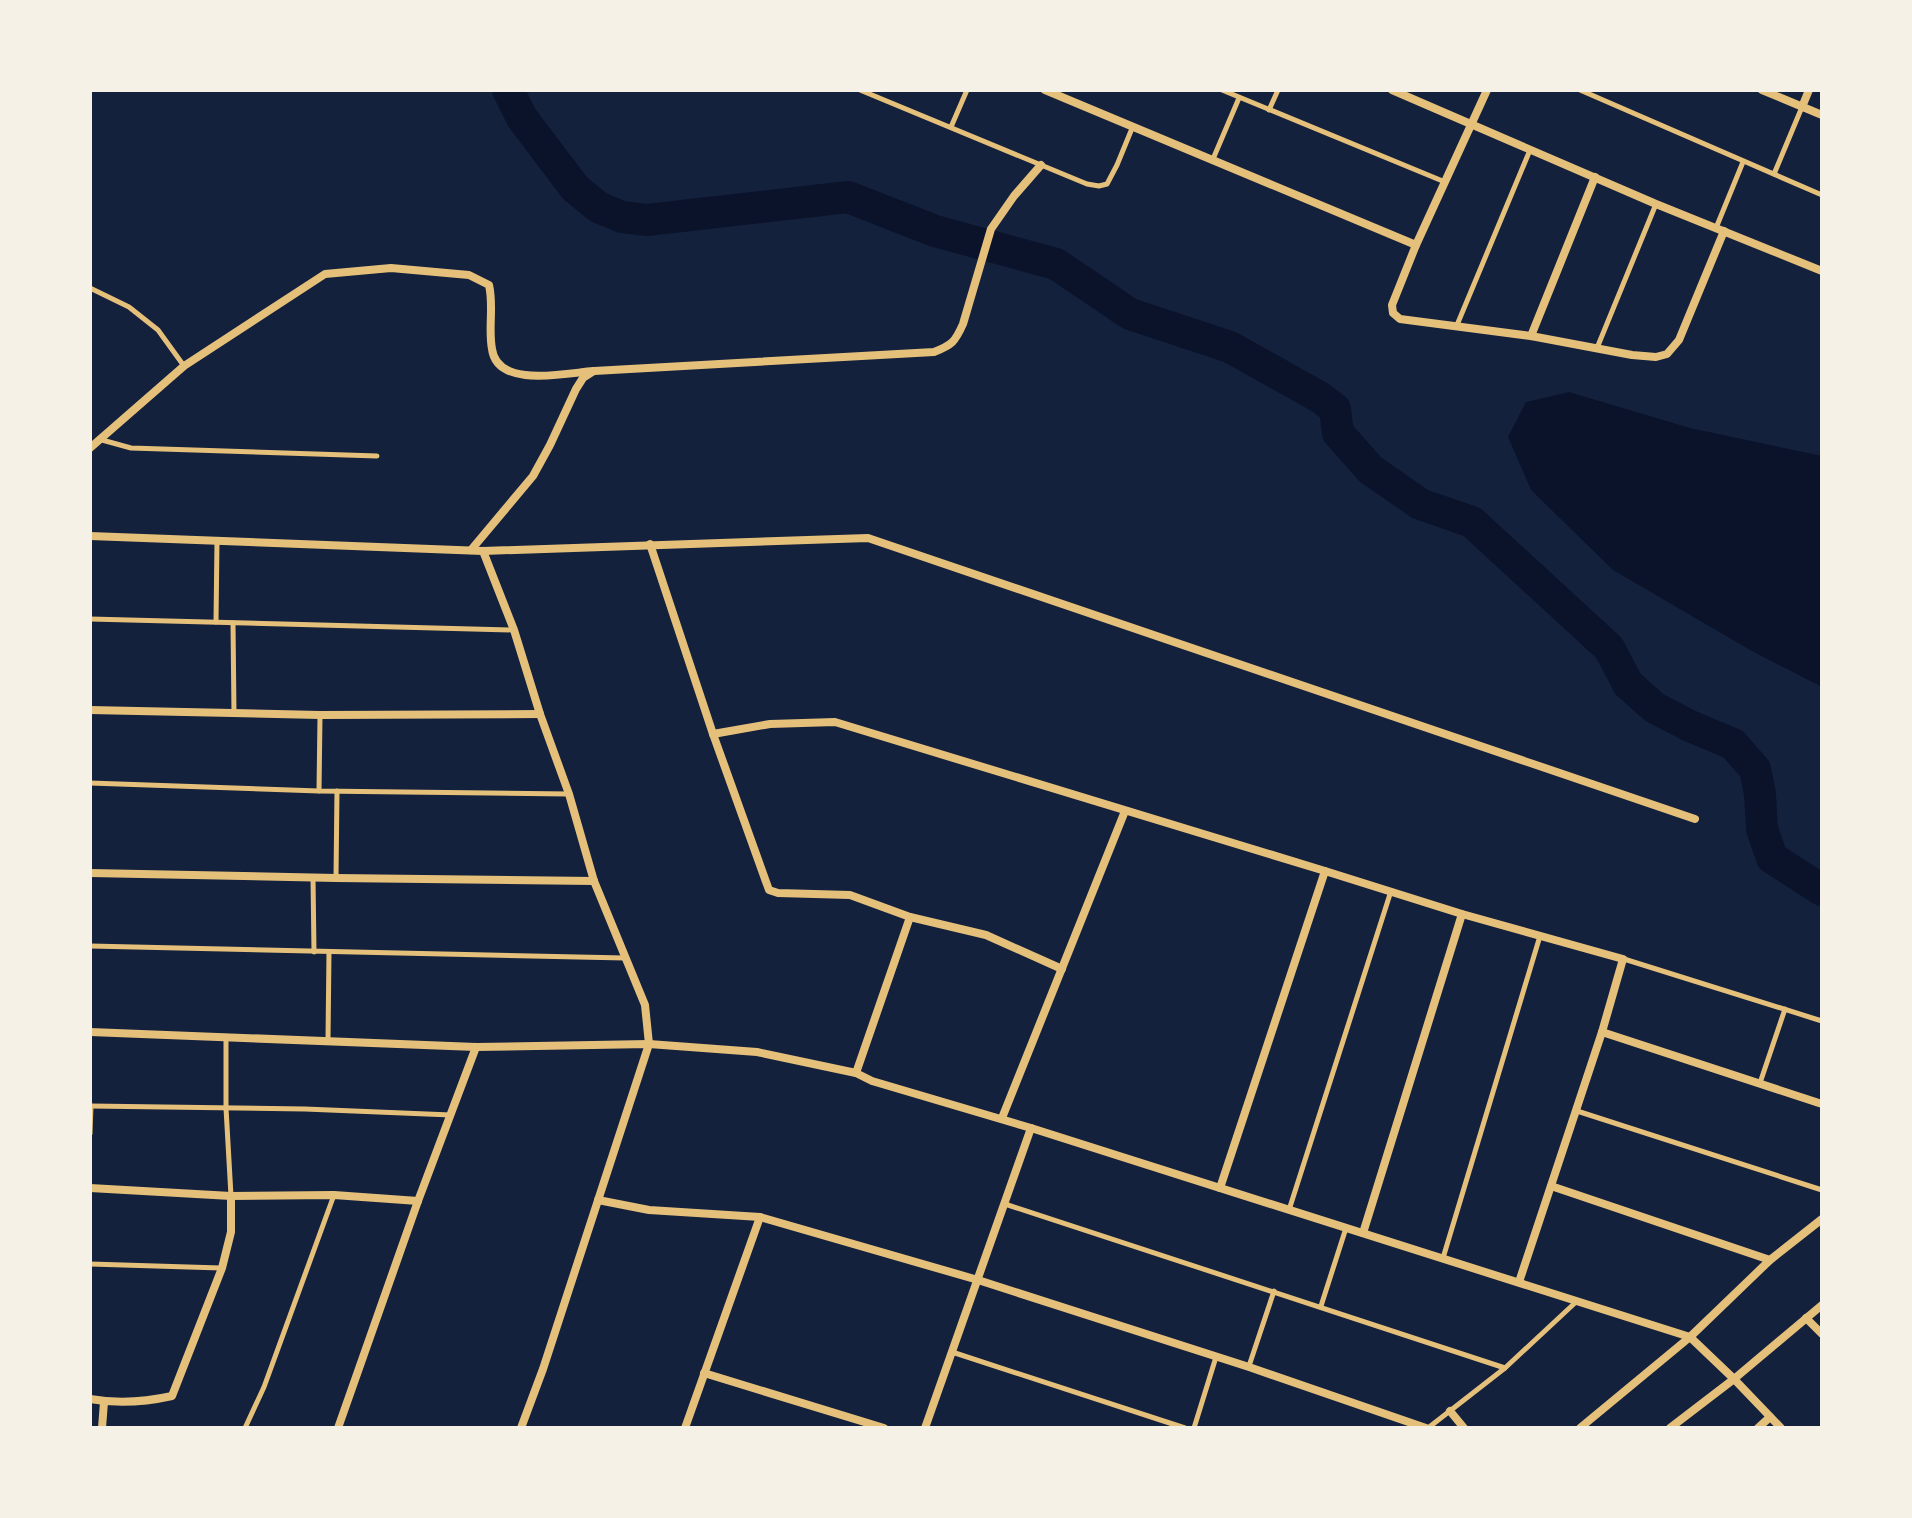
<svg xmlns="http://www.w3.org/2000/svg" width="1912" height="1518" font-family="'PT Sans Narrow',sans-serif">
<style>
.water{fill:#0b132b}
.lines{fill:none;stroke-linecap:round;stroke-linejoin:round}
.river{stroke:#0b132b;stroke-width:32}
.service{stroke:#e5c07b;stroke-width:5}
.minor{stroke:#e5c07b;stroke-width:8}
</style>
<rect width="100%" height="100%" fill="#14213d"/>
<polygon class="water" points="1569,392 1690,428 1822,456 1822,687 1750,650 1613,570 1531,490 1508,437 1526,402"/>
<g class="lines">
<polyline class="river" points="508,90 522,118 575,188 598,207 622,217 647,220 848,197 935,231 1056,264 1130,314 1230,347 1321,398 1335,409 1338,433 1371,470 1420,504 1472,522 1609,648 1628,684 1655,708 1690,726 1733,744 1755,769 1760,794 1762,829 1772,858 1822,890"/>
<g class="service">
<polyline points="860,90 1087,184 1099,186 1107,184 1117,165 1133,126"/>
<polyline points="1222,90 1445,182"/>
<polyline points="1580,90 1822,195"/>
<polyline points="1269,110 1278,90"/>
<polyline points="951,127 967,90"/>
<polyline points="1213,159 1239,98"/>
<polyline points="1774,174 1802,107"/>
<polyline points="1716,228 1743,162"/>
<polyline points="90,288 129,307 158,330 184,366"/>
<polyline points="1457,325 1530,150"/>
<polyline points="1597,348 1656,204"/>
<polyline points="102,440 131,448 377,456"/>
<polyline points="90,619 513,630"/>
<polyline points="216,622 217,541"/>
<polyline points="233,623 234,714"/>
<polyline points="90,783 319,791 568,794"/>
<polyline points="319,791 320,716"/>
<polyline points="313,877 314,952"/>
<polyline points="336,877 337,791"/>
<polyline points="90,946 625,958"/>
<polyline points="1624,959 1822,1021"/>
<polyline points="226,1038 226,1108 231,1196"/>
<polyline points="328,1040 329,952"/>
<polyline points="1760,1083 1785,1009"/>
<polyline points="90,1106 305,1109 451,1115"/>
<polyline points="1577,1111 1822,1190"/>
<polyline points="90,1134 91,1106"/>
<polyline points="1005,1204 1505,1368"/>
<polyline points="1289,1210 1391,891"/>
<polyline points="1443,1258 1540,936"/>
<polyline points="90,1264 221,1268"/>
<polyline points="1321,1306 1346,1228"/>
<polyline points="952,1352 1185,1428"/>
<polyline points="1249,1366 1274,1291"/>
<polyline points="245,1428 264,1387 334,1195"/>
<polyline points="1194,1428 1216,1357"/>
<polyline points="1428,1428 1505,1368 1577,1301"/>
</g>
<g class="minor">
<polyline points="1045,90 1416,245"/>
<polyline points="1392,90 1656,204 1822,271"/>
<polyline points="1487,90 1416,245 1392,305 1393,313 1400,319 1531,336 1632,355 1656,357 1667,354 1679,340 1724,231"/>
<polyline points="1762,90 1822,115"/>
<polyline points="1802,107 1809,90"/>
<polyline points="1531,336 1595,177"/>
<path d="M90,448L184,366L325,274L391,268L469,275L489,285C494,306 488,328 492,349C497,389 567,373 593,371"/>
<polyline points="90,536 483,551 868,538 1695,819"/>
<polyline points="650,544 713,734 769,890 778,893 850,895 910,917 986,935 1062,969"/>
<path d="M471,550L533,476L550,445L576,389L583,378L594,371L934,352C952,345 955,342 963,324L991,229L1014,196L1041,165"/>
<polyline points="483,551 514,630 540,714 569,794 594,881 645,1005 649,1044 543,1369 521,1428"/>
<polyline points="90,710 320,715 540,714"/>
<polyline points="713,734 770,724 835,722 1325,871"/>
<polyline points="90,873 336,878 594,881"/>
<polyline points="90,1032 476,1047 649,1044 757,1052 856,1073 872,1081 1031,1128"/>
<polyline points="1602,1032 1822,1104"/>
<polyline points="856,1073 910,917"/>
<polyline points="1002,1118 1125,811"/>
<polyline points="1551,1186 1770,1260"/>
<polyline points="90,1188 231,1196 334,1195 418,1201"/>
<polyline points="1220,1188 1325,871 1462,914 1623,959 1602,1032 1519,1282"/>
<polyline points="598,1200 649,1210 760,1217 978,1280 1249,1367 1426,1428"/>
<polyline points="1363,1233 1462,914"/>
<polyline points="1806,1318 1822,1334"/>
<polyline points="704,1373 884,1428"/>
<path d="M90,1399C118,1404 145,1402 172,1396L222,1268L231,1232V1196"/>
<polyline points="1450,1411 1464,1428"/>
<polyline points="102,1428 104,1402"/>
<polyline points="338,1428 418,1201 476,1047"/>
<polyline points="685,1428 760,1217"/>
<polyline points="925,1428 1031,1128 1690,1337 1734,1379 1781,1428"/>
<polyline points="1580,1428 1690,1337 1770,1260 1822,1219"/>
<polyline points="1670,1428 1734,1379 1822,1305"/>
<polyline points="1758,1428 1770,1417"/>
</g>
</g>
<rect width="1912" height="1518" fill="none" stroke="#f6f1e7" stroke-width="184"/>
</svg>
